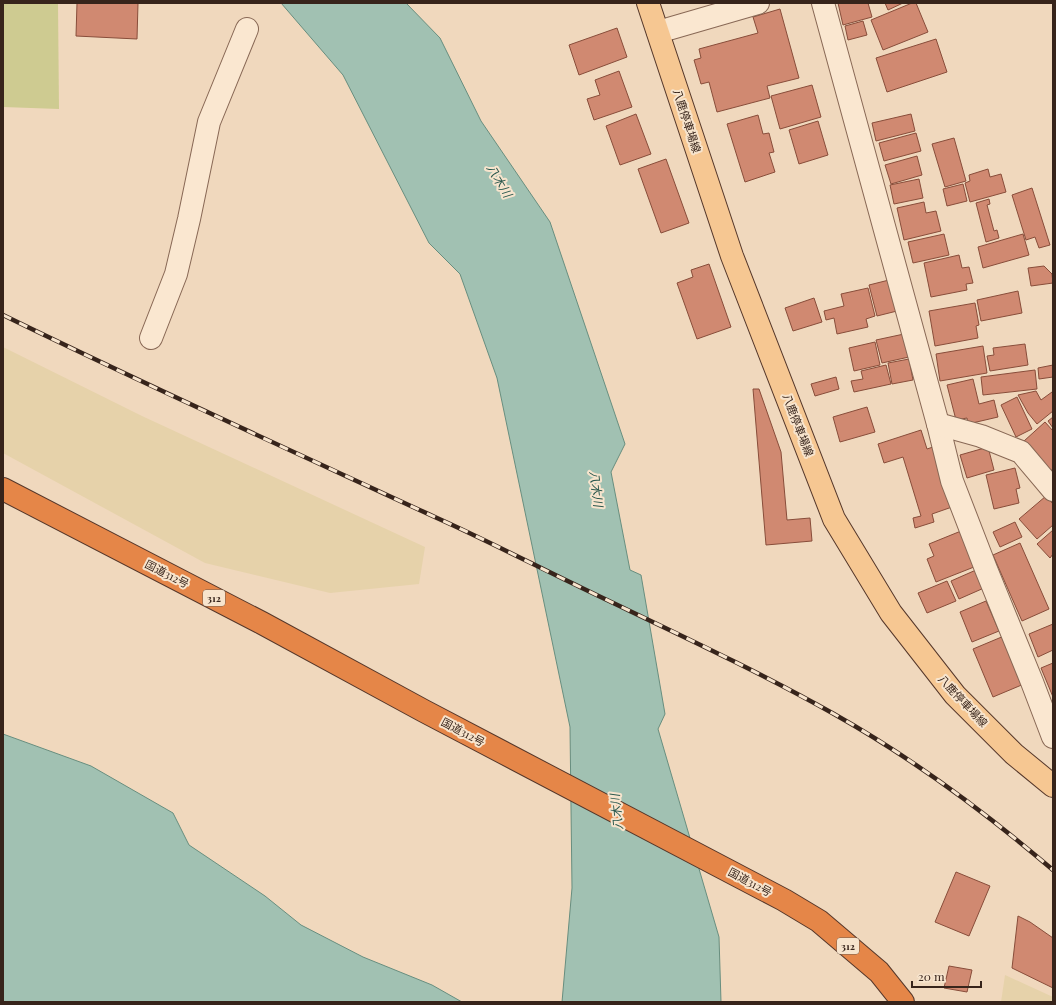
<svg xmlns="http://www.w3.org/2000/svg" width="1056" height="1005" font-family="'Playfair Display','Noto Sans JP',serif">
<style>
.farmland{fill:#e6d2aa}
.green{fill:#cecb91}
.water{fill:#a1c1b2;stroke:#688e7f}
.building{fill:#d08971;stroke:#884d3a}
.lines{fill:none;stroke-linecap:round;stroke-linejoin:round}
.minor-casing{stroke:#886855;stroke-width:24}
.major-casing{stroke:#55372a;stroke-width:24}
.highway-casing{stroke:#55372a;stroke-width:24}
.minor{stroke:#fae7d0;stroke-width:22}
.major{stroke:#f6c792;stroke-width:22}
.highway{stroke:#e58648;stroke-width:22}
.rail-casing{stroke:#37241b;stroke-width:4.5}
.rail{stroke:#f7e4cd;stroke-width:3;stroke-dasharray:9;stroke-linecap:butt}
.labels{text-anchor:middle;stroke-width:4;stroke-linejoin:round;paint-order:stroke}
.shield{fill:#f7e4cd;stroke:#715e50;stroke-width:1}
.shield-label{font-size:10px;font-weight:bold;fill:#37241b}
.street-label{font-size:11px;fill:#37241b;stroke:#f7e4cd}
.water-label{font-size:12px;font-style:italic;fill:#29574d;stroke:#f7e4cd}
</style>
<rect width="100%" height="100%" fill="#f0d8bd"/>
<g class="farmland">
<polygon points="3,347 142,416 425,547 419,584 330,593 205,563 3,453"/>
<polygon points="1005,975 1053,997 1053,1002 1001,1002"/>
</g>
<polygon class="green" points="3,3 58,3 59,109 3,107"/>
<g class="water">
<polygon points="281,3 406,3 440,38 481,121 550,222 625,444 611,472 630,570 641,575 665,714 658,729 719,937 721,1002 562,1002 572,888 570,727 497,378 460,274 429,243 343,75"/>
<polygon points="3,734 91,766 173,813 189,845 265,896 301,925 363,957 432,985 462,1002 3,1002"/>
</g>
<g class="building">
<polygon points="77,3 138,3 137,39 76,36"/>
<polygon points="838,3 868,3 872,17 843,25"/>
<polygon points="885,3 903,3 888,10"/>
<polygon points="912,3 916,3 928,32 883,50 871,20"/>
<polygon points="780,9 799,78 767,86 770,98 717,112 709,82 701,84 694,60 701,58 699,49 758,33 753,17"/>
<polygon points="863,21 867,35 848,40 845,26"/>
<polygon points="617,28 627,57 579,75 569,45"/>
<polygon points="936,39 947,72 887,92 876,58"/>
<polygon points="619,71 632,107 594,120 587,99 600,95 595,80"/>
<polygon points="812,85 821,117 780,129 771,96"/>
<polygon points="636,114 651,154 620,165 606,126"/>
<polygon points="911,114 915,131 876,141 872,123"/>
<polygon points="758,115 763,134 769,133 774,152 769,153 775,172 745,182 727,124"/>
<polygon points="818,121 828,155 799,164 789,130"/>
<polygon points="916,133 921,151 884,161 879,143"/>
<polygon points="954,138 966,181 945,187 932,144"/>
<polygon points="917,156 922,175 891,184 885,165"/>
<polygon points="666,159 689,223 661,233 638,169"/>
<polygon points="988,169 990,177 1001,174 1006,192 970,202 965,183 970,181 969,175"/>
<polygon points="919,179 923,198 894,204 890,185"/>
<polygon points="963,184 967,201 947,206 943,189"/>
<polygon points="1032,188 1050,245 1039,248 1035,237 1026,240 1012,195"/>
<polygon points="989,199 990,204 987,205 994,231 997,230 999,238 986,242 976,203"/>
<polygon points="924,202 926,213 936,211 941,231 904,240 897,208"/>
<polygon points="944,234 949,255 913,263 908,242"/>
<polygon points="1023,234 1029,255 983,268 978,247"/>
<polygon points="959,255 962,268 969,267 973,283 966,284 967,290 931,297 924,263"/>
<polygon points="709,264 731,327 697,339 677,283 693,277 691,270"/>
<polygon points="1044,266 1052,274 1053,283 1031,286 1028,268"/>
<polygon points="889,280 897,311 877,316 869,285"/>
<polygon points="868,288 875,316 866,319 868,327 837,334 834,318 826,320 824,311 844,306 841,294"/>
<polygon points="1018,291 1022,313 981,321 977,300"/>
<polygon points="814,298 822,322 793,331 785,308"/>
<polygon points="975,303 979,325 976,326 978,338 935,346 929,311"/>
<polygon points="904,334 909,357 882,363 876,340"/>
<polygon points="875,342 880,365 854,371 849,348"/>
<polygon points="1025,344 1028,365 990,371 987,356 994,355 993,348"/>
<polygon points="983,346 987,373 940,381 936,354"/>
<polygon points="909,359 913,380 892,384 888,363"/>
<polygon points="886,365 891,384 854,392 851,381 863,379 861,371"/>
<polygon points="1053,365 1053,377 1039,379 1038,368"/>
<polygon points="1035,370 1037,389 983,395 981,377"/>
<polygon points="836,377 839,389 815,396 811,384"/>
<polygon points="973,379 979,404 994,400 998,417 968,424 967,418 956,420 947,385"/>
<polygon points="753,389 759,389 781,452 787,520 810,518 812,541 766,545"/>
<polygon points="1036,391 1041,400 1052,392 1053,393 1053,411 1037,424 1028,413 1018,395"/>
<polygon points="1017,397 1032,429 1016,437 1001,405"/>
<polygon points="867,407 875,432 840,442 833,417"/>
<polygon points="1053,417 1053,428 1048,421"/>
<polygon points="1045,422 1053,431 1053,469 1050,471 1024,441"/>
<polygon points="921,430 927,449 933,447 952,507 932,514 934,522 915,528 913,518 921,516 903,457 884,463 878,444"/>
<polygon points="988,447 994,470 967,478 960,455"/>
<polygon points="1015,468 1020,488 1016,489 1019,503 994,509 986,475"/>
<polygon points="1046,496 1053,504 1053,525 1037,539 1019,519"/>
<polygon points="1015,522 1022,537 1000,547 993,532"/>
<polygon points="1053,530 1053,554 1050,558 1037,544"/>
<polygon points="961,531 974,567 936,582 927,559 934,556 929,544"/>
<polygon points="1020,543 1049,609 1022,621 993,555"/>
<polygon points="976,570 984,588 959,599 951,581"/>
<polygon points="947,581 956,601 927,613 918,593"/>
<polygon points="986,601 999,631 972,642 960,612"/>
<polygon points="1053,624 1053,650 1038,657 1029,634"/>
<polygon points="1004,636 1024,684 993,697 973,649"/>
<polygon points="1053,663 1053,697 1041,668"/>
<polygon points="956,872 990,886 969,936 935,922"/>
<polygon points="1018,916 1030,922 1053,938 1053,988 1012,968"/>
<polygon points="949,966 972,970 967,992 944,988"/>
</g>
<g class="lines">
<defs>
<g id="minor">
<polyline points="823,3 938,424 952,481 986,569 1032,682 1053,737"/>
<polyline points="658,32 758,3"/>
<polyline points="151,338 176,274 189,219 209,122 247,29"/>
<polyline points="938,424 981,436 1021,452 1053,490"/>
</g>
<polyline id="major" points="648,3 732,256 834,519 891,613 955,695 1014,754 1053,786"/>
<polyline id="highway" points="3,489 262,623 424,711 784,900 819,921 879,972 903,1002"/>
</defs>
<use href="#minor" class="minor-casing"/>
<use href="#major" class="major-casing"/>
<use href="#highway" class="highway-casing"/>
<use href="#minor" class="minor"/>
<use href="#major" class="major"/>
<use href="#highway" class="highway"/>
<defs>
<path id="rail" d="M3,315C146,385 292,451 437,518C486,540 534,565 582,588C667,629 752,668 834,714C912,758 985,812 1053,870"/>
</defs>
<use href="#rail" class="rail-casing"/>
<use href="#rail" class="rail"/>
</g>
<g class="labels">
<g class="shield">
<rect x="203" y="590" width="22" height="16" rx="3"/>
<rect x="837" y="938" width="22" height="16" rx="3"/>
</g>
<g class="shield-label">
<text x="214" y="602">312</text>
<text x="848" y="950">312</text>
</g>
<g class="street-label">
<text transform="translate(687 121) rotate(72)" y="4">八鹿停車場線</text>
<text transform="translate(798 425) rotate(69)" y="4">八鹿停車場線</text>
<text transform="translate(167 574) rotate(27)" y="4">国道312号</text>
<text transform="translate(963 701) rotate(47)" y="4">八鹿停車場線</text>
<text transform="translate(463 732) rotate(28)" y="4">国道312号</text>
<text transform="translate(750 882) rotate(28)" y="4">国道312号</text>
</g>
<g class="water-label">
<text transform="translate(499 181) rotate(59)" y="4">八木川</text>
<text transform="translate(596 489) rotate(83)" y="4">八木川</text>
<text transform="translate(617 812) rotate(-96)" y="4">八木川</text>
</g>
</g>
<rect width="1056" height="1005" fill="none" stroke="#37241b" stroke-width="8"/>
<path d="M912 981v6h69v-6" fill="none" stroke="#37241b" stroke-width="2"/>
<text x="918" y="981" font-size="12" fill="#37241b" stroke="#f7e4cd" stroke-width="3" paint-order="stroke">20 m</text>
</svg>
